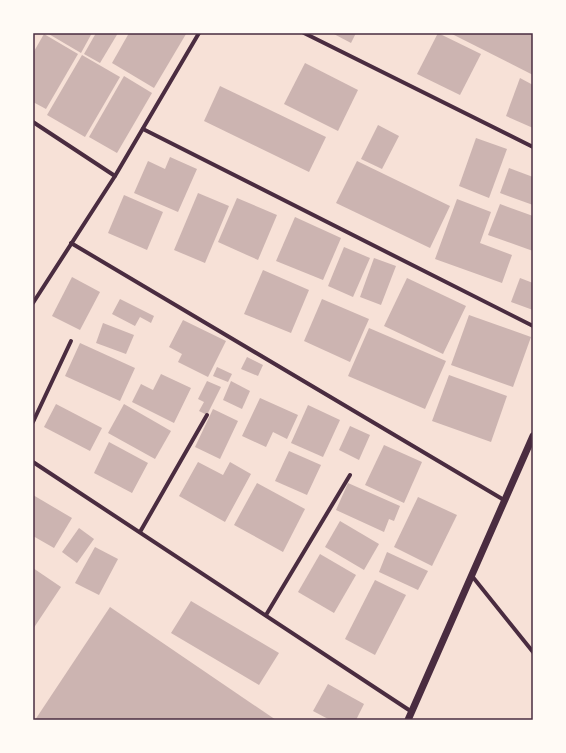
<svg xmlns="http://www.w3.org/2000/svg" width="566" height="753" font-family="Signika,sans-serif">
<style>
.building{fill:#ccb4b1}
.lines{fill:none;stroke-linecap:round;stroke-linejoin:round}
.minor{stroke:#4a2c40;stroke-width:4}
.tertiary{stroke:#4a2c40;stroke-width:7}
.neatline{fill:none;stroke:#4a2c40;stroke-width:1.5}
</style>
<rect width="100%" height="100%" fill="#f7e1d7"/>
<g class="building">
<polygon points="47,33 92,33 81,53"/>
<polygon points="96,33 118,33 100,63 84,54"/>
<polygon points="129,33 186,34 154,88 112,63"/>
<polygon points="332,33 356,33 351,43"/>
<polygon points="438,33 481,54 460,95 417,74"/>
<polygon points="450,33 533,33 533,75"/>
<polygon points="44,34 78,54 46,109 33,102 33,53"/>
<polygon points="82,55 120,77 85,137 47,115"/>
<polygon points="305,63 358,90 338,131 284,104"/>
<polygon points="124,76 152,93 117,153 89,137"/>
<polygon points="520,78 533,85 533,128 506,116"/>
<polygon points="220,86 326,137 309,172 204,121"/>
<polygon points="378,125 399,136 382,169 361,159"/>
<polygon points="476,138 507,149 489,198 459,186"/>
<polygon points="170,157 197,169 178,212 134,193 148,161 165,169"/>
<polygon points="357,161 450,206 430,248 336,203"/>
<polygon points="509,168 533,177 533,205 500,193"/>
<polygon points="198,193 229,206 205,263 174,250"/>
<polygon points="124,195 163,212 147,250 108,233"/>
<polygon points="237,198 277,215 258,260 218,242"/>
<polygon points="457,199 491,212 480,243 512,255 502,283 435,259"/>
<polygon points="500,204 533,216 533,251 488,235"/>
<polygon points="295,217 341,238 323,280 276,261"/>
<polygon points="344,247 370,258 353,297 328,286"/>
<polygon points="374,258 396,266 381,305 360,297"/>
<polygon points="263,270 309,290 291,333 244,314"/>
<polygon points="72,277 100,292 80,330 52,316"/>
<polygon points="407,278 466,306 443,354 384,326"/>
<polygon points="520,278 533,283 533,310 511,302"/>
<polygon points="120,299 154,316 151,323 140,317 135,326 112,314"/>
<polygon points="322,299 369,319 350,362 304,341"/>
<polygon points="469,315 531,337 513,387 451,365"/>
<polygon points="183,320 226,341 208,377 178,362 182,354 169,347"/>
<polygon points="103,323 134,335 126,354 96,343"/>
<polygon points="369,328 446,361 425,409 348,376"/>
<polygon points="80,343 135,368 120,401 65,376"/>
<polygon points="247,357 263,365 258,376 241,369"/>
<polygon points="217,367 232,374 228,382 213,376"/>
<polygon points="161,374 191,388 174,423 132,402 141,384 153,390"/>
<polygon points="449,375 507,396 491,442 432,421"/>
<polygon points="207,381 221,387 207,415 199,411 204,402 198,399"/>
<polygon points="231,381 250,391 242,409 223,400"/>
<polygon points="260,398 298,415 287,439 273,432 266,447 242,436"/>
<polygon points="56,404 102,428 90,451 44,427"/>
<polygon points="124,404 171,431 155,459 108,433"/>
<polygon points="308,405 340,420 323,457 291,443"/>
<polygon points="213,409 238,421 220,459 195,447"/>
<polygon points="350,426 370,435 359,460 339,450"/>
<polygon points="109,442 148,463 132,493 94,473"/>
<polygon points="384,445 422,462 404,503 365,485"/>
<polygon points="289,451 321,465 307,495 275,481"/>
<polygon points="198,462 223,475 230,462 251,474 225,522 179,496"/>
<polygon points="257,483 305,509 283,552 234,525"/>
<polygon points="348,483 400,506 394,521 389,519 384,532 336,510"/>
<polygon points="33,495 72,518 54,548 33,536"/>
<polygon points="418,497 457,515 432,566 394,547"/>
<polygon points="340,521 379,544 364,570 325,547"/>
<polygon points="79,528 94,539 77,563 62,552"/>
<polygon points="95,547 118,559 99,595 75,583"/>
<polygon points="387,552 428,571 418,590 379,572"/>
<polygon points="320,554 356,575 334,613 298,592"/>
<polygon points="33,568 61,587 33,629"/>
<polygon points="375,580 406,595 375,655 345,639"/>
<polygon points="191,601 279,653 259,685 171,633"/>
<polygon points="110,607 276,720 35,720"/>
<polygon points="328,684 364,704 356,720 330,720 313,711"/>
</g>
<g class="lines">
<g class="minor">
<polyline points="304,33 533,147"/>
<polyline points="33,122 115,176"/>
<polyline points="143,129 533,326"/>
<polyline points="71,243 504,500"/>
<polyline points="33,303 115,176 199,33"/>
<polyline points="33,422 71,341"/>
<polyline points="33,462 412,712"/>
<polyline points="140,532 207,415"/>
<polyline points="472,576 533,652"/>
<polyline points="266,615 350,475"/>
</g>
<polyline class="tertiary" points="408,720 533,436"/>
</g>
<rect width="566" height="753" fill="none" stroke="#fffaf5" stroke-width="68"/>
<rect x="34" y="34" width="498" height="685" class="neatline"/>
</svg>
